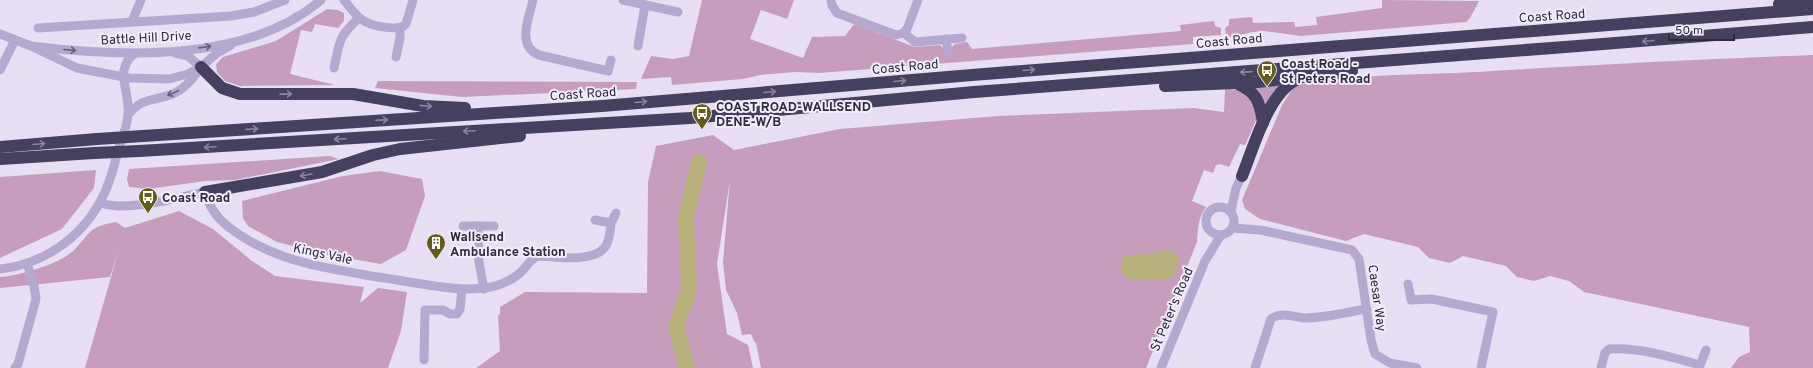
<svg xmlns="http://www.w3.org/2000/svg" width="1813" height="368" font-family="Overpass,sans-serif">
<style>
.green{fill:#c69dbd}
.water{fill:#b6b17b}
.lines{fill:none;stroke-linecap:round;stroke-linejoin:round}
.river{stroke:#b6b17b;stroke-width:16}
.minor{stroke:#b6a9cf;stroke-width:9}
.highway{stroke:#45405e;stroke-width:12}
.highway-bridge{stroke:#45405e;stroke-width:12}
.oneway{stroke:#8b859d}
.oneway2{stroke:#645d77}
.labels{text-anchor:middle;stroke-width:4;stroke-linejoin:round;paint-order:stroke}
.street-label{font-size:13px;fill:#2d2a3c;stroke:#f3edfc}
.poi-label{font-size:13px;font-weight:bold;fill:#2d2a3c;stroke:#f3edfc;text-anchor:start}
</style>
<rect width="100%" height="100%" fill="#e8dff5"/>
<g class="green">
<polygon points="702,0 794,0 787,19 761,10 750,39 803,58 812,37 845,36 854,24 915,47 940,45 944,49 951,48 955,44 967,42 972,49 1181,31 1180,25 1214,21 1215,26 1221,28 1221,35 1193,37 1193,44 819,73 795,72 760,75 743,79 672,85 671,77 641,79 651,56 673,59 689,56"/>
<polygon points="1382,0 1479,1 1470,18 1466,22 1301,36 1264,31 1253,32 1226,38 1225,28 1229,25 1229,19 1252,17 1253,23 1294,22 1295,27 1317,25 1316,17 1382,8"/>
<polygon points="327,9 338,10 344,13 344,21 338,28 315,24 312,32 301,30 290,74 335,85 240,86 225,81 217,72 216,64 223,57 276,41"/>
<path d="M1813,55V368H1731L1739,357L1750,352L1749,327L1584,292L1569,281L1550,276L1534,281L1517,277L1506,266L1463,256L1450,263L1429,258L1418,247L1364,234L1346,241L1260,219L1245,209L1242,200L1282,105L1295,85C1355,74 1416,75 1477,72C1589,65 1701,59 1813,55Z"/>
<polygon points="378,81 637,82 636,89 462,97 375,88"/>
<polygon points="1279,84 1280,86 1267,109 1255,88 1256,87"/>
<path d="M1225,89C1250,90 1249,95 1258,116L1245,145L1240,144L1229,167L1220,164L1216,165L1213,173L1204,170L1192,201L1206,207C1198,218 1198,229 1197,242L1146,368H761L756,343L754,341L751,334L742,335L737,313L726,290L723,262L730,180L717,264L727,334L748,345L753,368H476L500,351L498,316L500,314V307L525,292L647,293L648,182L656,146L713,135L734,150L840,129L998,116L1193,108L1224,112Z"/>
<polygon points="330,156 339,159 235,180 205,181 149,189 129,187 127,179 129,169"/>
<polygon points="96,170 94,188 62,229 0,258 0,177"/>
<polygon points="380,171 422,179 425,196 406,250 381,264 329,255 277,242 248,226 243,218 242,201 343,176"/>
<path d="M179,211L213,229L252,261L275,276L364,287L360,303L378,288L407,292L401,331L388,368H85L119,249L110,277L0,288V277C19,276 58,264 72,252C91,234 86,227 116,222L125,228Z"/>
</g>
<path class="water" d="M1168,250L1174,253L1179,258L1178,265L1173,278C1155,279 1108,290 1124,255L1150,254L1158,251Z"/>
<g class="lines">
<polyline class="river" points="687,368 676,325 689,291 686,216 699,162"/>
<g class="minor">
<path d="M344,0C349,6 354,14 361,19C370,26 398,32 406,24L413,0"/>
<path d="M533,0C529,18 516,46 539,55L608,71L611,60"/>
<polyline points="623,0 678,12"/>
<polyline points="831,0 832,5 837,13 896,35 904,33 915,42 962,38"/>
<polyline points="132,21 141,0"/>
<polyline points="38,28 231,16 254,12 285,0"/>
<polyline points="904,33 907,29 918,0"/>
<polyline points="0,34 31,46 77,68 129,78 169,79 188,74 201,67 217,53 231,45"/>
<polyline points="946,39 948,52"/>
<path d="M31,46C122,57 247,63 321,0"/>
<polyline points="638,46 645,5"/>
<polyline points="175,53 188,56 201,67"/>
<polyline points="396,57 400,38 400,28"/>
<path d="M334,68C340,41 338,37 359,18"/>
<polyline points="0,70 15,40"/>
<path d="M128,115C142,97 154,101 173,94C184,89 192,80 199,70"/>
<path d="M100,203C128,212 176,198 205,192C211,214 224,225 243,237C284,263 331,269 378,277C406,281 434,287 462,289C485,289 502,288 520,273C527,267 529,260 538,256C555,257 594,263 605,247C610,241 610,231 611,223"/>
<circle cx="1220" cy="221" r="14"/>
<polyline points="1231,211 1236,188 1242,176"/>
<polyline points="595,220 611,223 616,213"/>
<polyline points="463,226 494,226"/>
<polyline points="478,226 479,262 484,289"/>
<polyline points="1232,228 1260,230 1352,250 1359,259 1371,340 1375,354 1390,363 1417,368"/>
<path d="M0,269C41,265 80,239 100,202C109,186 114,168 118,150C122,139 127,127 128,115C130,100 122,84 124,70C126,62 129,56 136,53"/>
<polyline points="1408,284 1411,300 1432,299 1493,312 1481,368"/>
<polyline points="424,360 425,310 443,310 450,314 457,314 460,309 462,289"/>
<polyline points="15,368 18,364 36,299 34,286 27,263"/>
<polyline points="1161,368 1205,261 1221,235"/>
<path d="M1255,368L1271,319C1281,311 1294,317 1305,318C1325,318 1347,312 1367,309"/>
<path d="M1601,368L1605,353L1609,349C1639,347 1671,357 1700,365"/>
<polyline points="1699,368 1706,350"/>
</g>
<g class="highway">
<polyline points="1779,4 1809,0"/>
<polyline points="201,67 222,88 240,94 353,94 423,106 465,108"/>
<path d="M1236,83C1257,92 1260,102 1263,123"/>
<polyline points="1165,86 1258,82 1352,71"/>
<polyline points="143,136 602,106 972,75 1813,9"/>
<polyline points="0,147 97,139"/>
<polyline points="139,151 690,118 974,92 1578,46 1813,27"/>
<polyline points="0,159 94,153"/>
<path d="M1242,176C1254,147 1268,92 1298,79"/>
<polyline points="205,192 322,172 373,155 400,149 520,136"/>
</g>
<g class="highway-bridge">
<polyline points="97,139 143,136"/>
<polyline points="94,153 139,151"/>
</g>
</g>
<defs><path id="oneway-shaft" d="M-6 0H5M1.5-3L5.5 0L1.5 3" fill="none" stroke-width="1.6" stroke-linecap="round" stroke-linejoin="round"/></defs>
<g class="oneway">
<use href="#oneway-shaft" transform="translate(1648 41) rotate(175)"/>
<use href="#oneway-shaft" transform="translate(1029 70) rotate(-5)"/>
<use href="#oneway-shaft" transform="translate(1246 72) rotate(176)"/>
<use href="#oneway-shaft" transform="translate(900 81) rotate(-5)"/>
<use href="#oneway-shaft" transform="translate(770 92) rotate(-5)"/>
<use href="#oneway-shaft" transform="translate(286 94) rotate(-1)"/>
<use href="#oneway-shaft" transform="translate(641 102) rotate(-5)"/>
<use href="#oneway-shaft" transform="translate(426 106) rotate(6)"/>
<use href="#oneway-shaft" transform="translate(382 120) rotate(-4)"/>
<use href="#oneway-shaft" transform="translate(252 129) rotate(-4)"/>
<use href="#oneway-shaft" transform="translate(469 131) rotate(177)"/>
<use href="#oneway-shaft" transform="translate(340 139) rotate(177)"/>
<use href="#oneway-shaft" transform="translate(39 144) rotate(-5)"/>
<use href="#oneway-shaft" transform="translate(210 147) rotate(177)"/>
<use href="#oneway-shaft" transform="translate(306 175) rotate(170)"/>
</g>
<g class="oneway2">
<use href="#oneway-shaft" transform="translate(205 47) rotate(-8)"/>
<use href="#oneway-shaft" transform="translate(70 50) rotate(5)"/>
<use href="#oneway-shaft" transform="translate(173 93) rotate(157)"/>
</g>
<defs>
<symbol id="bus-pin" viewBox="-11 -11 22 30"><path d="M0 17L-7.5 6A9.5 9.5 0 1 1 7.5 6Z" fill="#625e1a" stroke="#f3edfc"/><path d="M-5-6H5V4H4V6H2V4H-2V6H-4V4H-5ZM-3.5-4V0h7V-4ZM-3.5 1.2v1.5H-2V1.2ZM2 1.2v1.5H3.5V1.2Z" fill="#fff"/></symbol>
<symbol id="building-pin" viewBox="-11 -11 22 30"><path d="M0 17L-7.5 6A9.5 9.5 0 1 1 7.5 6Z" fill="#625e1a" stroke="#f3edfc"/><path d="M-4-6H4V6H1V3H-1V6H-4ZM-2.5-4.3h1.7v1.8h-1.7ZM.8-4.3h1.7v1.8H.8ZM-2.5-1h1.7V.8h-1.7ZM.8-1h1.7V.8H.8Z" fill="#fff"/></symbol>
</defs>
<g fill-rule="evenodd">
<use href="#bus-pin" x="1256" y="59" width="22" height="30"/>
<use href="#bus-pin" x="691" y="102" width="22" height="30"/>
<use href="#bus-pin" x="137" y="186" width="22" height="30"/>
<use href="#building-pin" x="425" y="232" width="22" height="30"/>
</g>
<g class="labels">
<g class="street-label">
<text transform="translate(1552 15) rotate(-4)" y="5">Coast Road</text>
<text transform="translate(146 37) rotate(-3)" y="5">Battle Hill Drive</text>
<text transform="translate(1229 40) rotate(-5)" y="5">Coast Road</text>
<text transform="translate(905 66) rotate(-5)" y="5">Coast Road</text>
<text transform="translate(583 93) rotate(-4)" y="5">Coast Road</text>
<text transform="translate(323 253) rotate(12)" y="5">Kings Vale</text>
<text transform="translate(1378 298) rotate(82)" y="5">Caesar Way</text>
<text transform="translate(1171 309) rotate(-67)" y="5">St Peter's Road</text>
</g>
<g class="poi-label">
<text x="1281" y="68">Coast Road -<tspan x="1281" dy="15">St Peters Road</tspan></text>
<text x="716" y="111">COAST ROAD-WALLSEND<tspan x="716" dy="15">DENE-W/B</tspan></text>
<text x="162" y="202">Coast Road</text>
<text x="450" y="241">Wallsend<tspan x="450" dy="15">Ambulance Station</tspan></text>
</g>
</g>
<path d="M1669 34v6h65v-6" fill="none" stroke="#2d2a3c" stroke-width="2"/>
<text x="1675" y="34" font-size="12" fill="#2d2a3c" stroke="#f3edfc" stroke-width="3" paint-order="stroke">50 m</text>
</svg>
